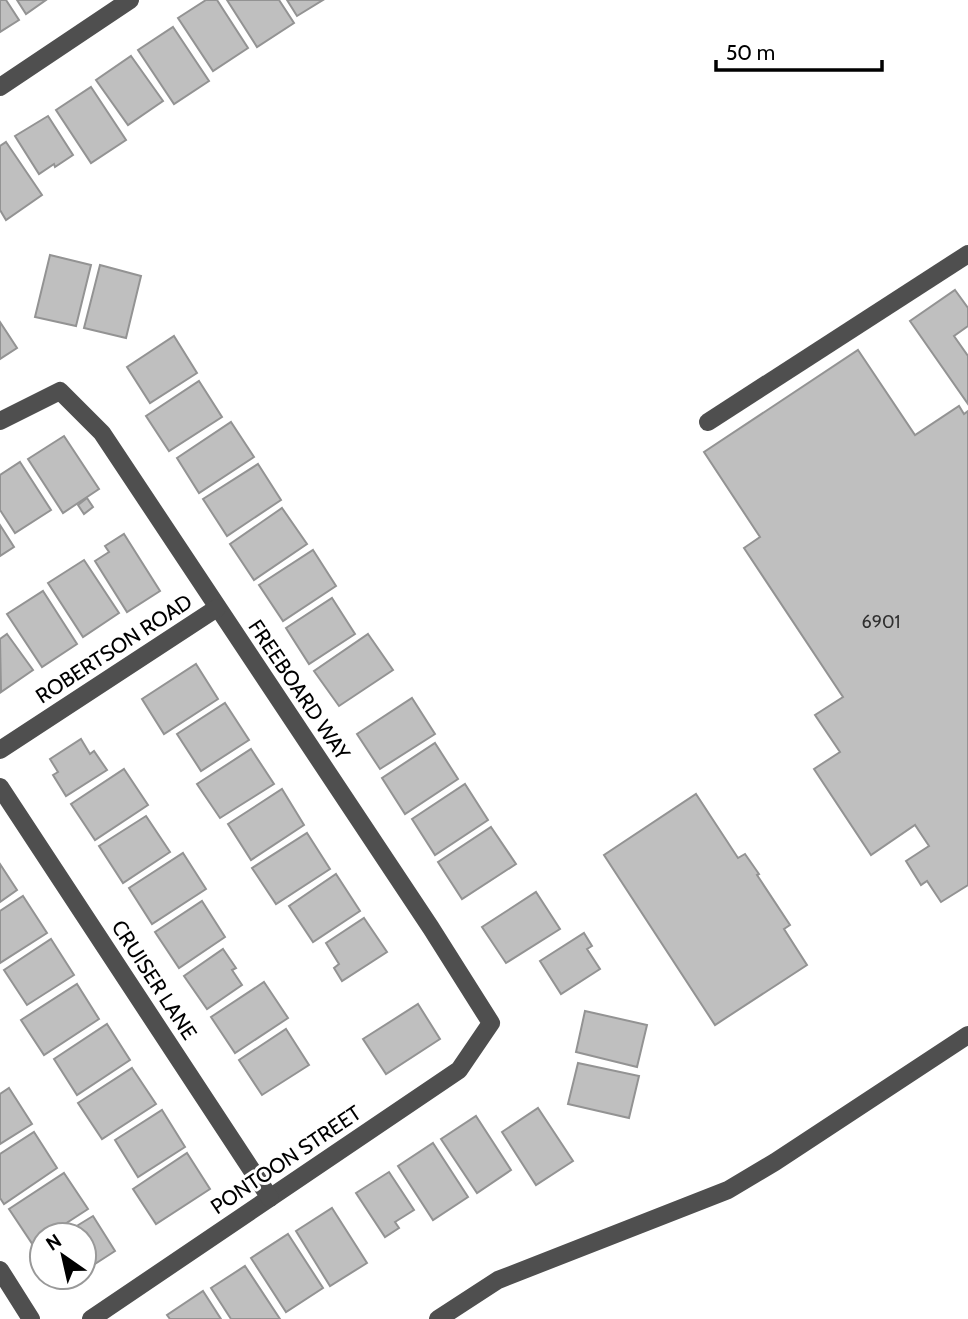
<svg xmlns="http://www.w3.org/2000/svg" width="968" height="1319" font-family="Cabin,sans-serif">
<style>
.building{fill:#bfbfbf;stroke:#939393;stroke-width:2}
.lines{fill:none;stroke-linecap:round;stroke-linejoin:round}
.minor{stroke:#4f4f4f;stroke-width:18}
.labels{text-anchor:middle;stroke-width:6;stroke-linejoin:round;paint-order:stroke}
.number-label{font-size:18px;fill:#303030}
.street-label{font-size:21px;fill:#000;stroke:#fff}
</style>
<rect width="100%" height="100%" fill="#fff"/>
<g class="building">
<polygon points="0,0 6,0 19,20 0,32"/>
<polygon points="17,0 46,0 26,14"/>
<polygon points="206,0 217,0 248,48 213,71 178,18"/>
<polygon points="227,0 279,0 294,23 257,47"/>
<polygon points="287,0 323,0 297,16"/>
<polygon points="173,27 209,81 174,104 138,50"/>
<polygon points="131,56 163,101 128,125 96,80"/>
<polygon points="91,87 126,140 91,163 56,110"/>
<polygon points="48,116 73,155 55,167 54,164 39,174 15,136"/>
<polygon points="6,142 42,195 6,220 0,210 0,146"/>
<polygon points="50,255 91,265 76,326 35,317"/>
<polygon points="100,265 141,276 126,338 84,328"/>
<polygon points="955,290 968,308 968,326 954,336 968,356 968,404 910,321"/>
<polygon points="0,322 17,348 0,359"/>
<polygon points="174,336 197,373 150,403 127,367"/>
<polygon points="858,350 915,435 959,406 964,414 968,411 968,885 941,902 927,881 921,885 906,861 929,846 915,825 871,855 814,769 840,752 815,715 843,697 744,548 760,537 704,452"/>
<polygon points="199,381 222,417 169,451 146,416"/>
<polygon points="231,422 254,457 199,493 177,458"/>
<polygon points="64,436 99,489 63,513 28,459"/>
<polygon points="20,462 51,510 15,533 0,510 0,475"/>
<polygon points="258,464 281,500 227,536 203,499"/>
<polygon points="87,498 93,507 84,514 78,505"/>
<polygon points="282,508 307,544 254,580 230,544"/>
<polygon points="0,525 14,547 0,556"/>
<polygon points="124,534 160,591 127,612 95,561 109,552 105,546"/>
<polygon points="313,550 336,586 283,621 259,585"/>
<polygon points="84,560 119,613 83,637 48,583"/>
<polygon points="43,591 77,644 42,667 7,614"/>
<polygon points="332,598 355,634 309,664 286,628"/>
<polygon points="7,634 33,670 1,692 0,639"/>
<polygon points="368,634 393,670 339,706 314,671"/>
<polygon points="196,664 218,699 164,734 142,699"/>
<polygon points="412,698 435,734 380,769 357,734"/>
<polygon points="225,703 249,740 201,771 177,734"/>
<polygon points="81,739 90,754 94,751 107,770 66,796 53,775 58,772 50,759"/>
<polygon points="435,743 458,779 405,814 382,778"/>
<polygon points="251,749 274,784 220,818 197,784"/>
<polygon points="124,769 148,805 95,840 71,804"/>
<polygon points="465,784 488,820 435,855 412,819"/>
<polygon points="282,789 304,825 251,860 228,824"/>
<polygon points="696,794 738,858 745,854 759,874 757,875 790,925 784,929 807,965 715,1025 604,855"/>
<polygon points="146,816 170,852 123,883 99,846"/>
<polygon points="491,827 516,864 462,899 438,862"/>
<polygon points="307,833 330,869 276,904 252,868"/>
<polygon points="183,853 206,889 152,924 129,888"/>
<polygon points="0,864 17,890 0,902"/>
<polygon points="336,874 360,911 313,942 289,906"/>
<polygon points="536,892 560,929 506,963 482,927"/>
<polygon points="23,896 47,933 0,963 0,911"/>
<polygon points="202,901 225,937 179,968 155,932"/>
<polygon points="364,918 387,952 342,981 334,968 339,964 326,943"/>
<polygon points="584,933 592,946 587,949 600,969 561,994 540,961"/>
<polygon points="51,939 74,975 27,1005 4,970"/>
<polygon points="223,949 236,968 232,970 242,985 207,1009 184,976"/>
<polygon points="264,982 288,1018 235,1053 211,1017"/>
<polygon points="77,984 99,1019 44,1055 21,1020"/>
<polygon points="418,1004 440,1039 386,1074 363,1039"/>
<polygon points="585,1011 647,1025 637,1067 576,1052"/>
<polygon points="107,1024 130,1060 77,1095 54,1059"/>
<polygon points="286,1029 309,1065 262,1095 239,1060"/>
<polygon points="578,1063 639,1076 629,1118 568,1104"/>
<polygon points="132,1068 156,1104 102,1139 78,1103"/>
<polygon points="9,1088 32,1124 0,1144 0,1094"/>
<polygon points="538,1108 573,1161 536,1185 502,1132"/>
<polygon points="162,1110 185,1147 138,1177 115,1140"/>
<polygon points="476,1116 511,1170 477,1193 441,1139"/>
<polygon points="34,1132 57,1168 4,1204 0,1198 0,1154"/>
<polygon points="433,1143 468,1197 433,1220 398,1166"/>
<polygon points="187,1153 210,1189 156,1224 133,1189"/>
<polygon points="389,1172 414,1210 395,1222 399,1228 385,1237 356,1193"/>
<polygon points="64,1173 88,1209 48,1235 42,1235 42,1239 33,1245 9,1209"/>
<polygon points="332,1208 367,1263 330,1286 296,1231"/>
<polygon points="93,1216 115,1251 84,1271 84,1235 62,1235"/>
<polygon points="288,1234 323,1288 286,1312 251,1258"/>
<polygon points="245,1266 280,1319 231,1319 211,1288"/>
<polygon points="203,1291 221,1319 170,1319 167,1315"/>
</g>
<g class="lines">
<g class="minor">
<polyline points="0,87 130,0"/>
<polyline points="0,421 60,391 102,433 431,928 491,1023 459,1070 91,1319"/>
<polyline points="708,422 968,254"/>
<polyline points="0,750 217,608"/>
<polyline points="0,787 270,1198"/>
<polyline points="0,1270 31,1319"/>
<polyline points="438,1319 498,1280 728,1190 775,1162 968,1035"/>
</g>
</g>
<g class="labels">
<g class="number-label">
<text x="881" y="628">6901</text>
</g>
<g class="street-label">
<text transform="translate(114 649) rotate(-33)" y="7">ROBERTSON ROAD</text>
<text transform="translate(299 690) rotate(56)" y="7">FREEBOARD WAY</text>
<text transform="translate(154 980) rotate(57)" y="7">CRUISER LANE</text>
<text transform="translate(286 1160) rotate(-34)" y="7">PONTOON STREET</text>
</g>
</g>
<g transform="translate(63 1256) rotate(326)"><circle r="33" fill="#ffffff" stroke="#999999" stroke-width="2"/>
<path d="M0-5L12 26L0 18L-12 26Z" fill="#000000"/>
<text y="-10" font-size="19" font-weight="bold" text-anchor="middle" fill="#000000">N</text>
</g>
<path d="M716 60v10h166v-10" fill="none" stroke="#000000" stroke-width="3.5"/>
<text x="726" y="60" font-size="21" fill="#000000" stroke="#ffffff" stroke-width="5" paint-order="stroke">50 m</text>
</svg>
